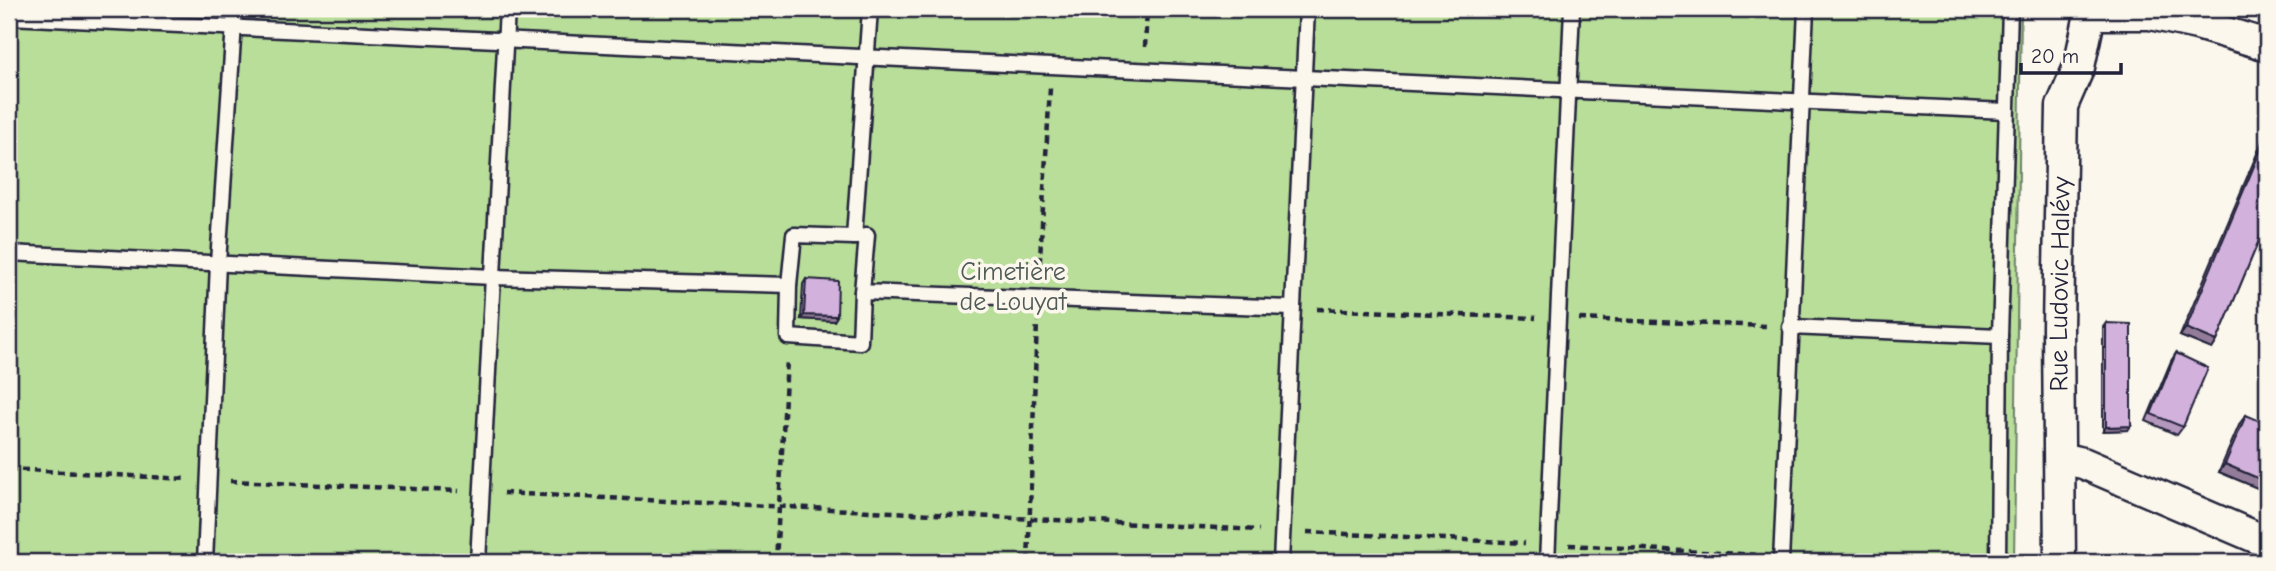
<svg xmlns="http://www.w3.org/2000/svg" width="2276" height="571" font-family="'Comic Neue',sans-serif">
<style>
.green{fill:#b8de99;stroke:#6d806a;stroke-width:2}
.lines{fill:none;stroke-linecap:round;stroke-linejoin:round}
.service-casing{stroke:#22223b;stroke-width:19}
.minor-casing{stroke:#22223b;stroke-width:35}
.path{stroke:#22223b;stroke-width:4.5;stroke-dasharray:7 5;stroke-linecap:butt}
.service{stroke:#fbf7ec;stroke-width:14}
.minor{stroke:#fbf7ec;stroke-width:30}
.wall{fill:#b598bd;stroke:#22223b;stroke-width:2}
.shaded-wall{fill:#937c9a;stroke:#22223b;stroke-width:2}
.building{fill:#d2b1dc;stroke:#22223b;stroke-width:2}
.labels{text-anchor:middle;stroke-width:7;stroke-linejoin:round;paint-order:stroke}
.park-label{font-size:26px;fill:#4f5a57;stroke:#fbf7ec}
.street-label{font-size:26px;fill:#22223b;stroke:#fbf7ec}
</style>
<rect width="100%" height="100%" fill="#fbf7ec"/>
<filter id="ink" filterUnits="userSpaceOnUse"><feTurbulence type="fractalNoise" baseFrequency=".0143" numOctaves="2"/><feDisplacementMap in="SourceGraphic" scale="14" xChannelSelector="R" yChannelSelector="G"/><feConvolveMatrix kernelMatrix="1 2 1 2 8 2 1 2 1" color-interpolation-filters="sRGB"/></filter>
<g filter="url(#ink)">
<polygon class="green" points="9,9 2021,9 2014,562 9,562"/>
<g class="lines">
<defs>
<g id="service">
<polyline points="870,9 854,237 867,235 862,292 1292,308"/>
<polyline points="9,17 2006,111"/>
<polyline points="9,253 493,277 789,285 794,235 854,237"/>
<polyline points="789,285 788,337 860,342 862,292"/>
<polyline points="1790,327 2000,336 1998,562"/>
<polyline points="2000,336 2010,9"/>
<polyline points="205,562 218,263 235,9"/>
<polyline points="478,562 507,9"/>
<polyline points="1281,562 1307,9"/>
<polyline points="1547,562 1572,9"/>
<polyline points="1781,562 1806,9"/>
</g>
<g id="minor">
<polyline points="2090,14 2150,14 2197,24 2267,45"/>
<polyline points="2060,458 2083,463 2267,542"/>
<path id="s1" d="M2060,562L2058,328L2062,106L2079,67L2090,14L2089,9"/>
</g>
</defs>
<use href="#service" class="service-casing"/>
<use href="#minor" class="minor-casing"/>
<g class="path">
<polyline points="1145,47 1147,9"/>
<polyline points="1039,275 1050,88"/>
<polyline points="1317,309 1536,318"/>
<polyline points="1579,319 1767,326"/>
<polyline points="9,469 186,479"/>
<polyline points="230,481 459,491"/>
<polyline points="503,493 1259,530"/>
<polyline points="1307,532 1525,543"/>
<polyline points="1569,545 1759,555"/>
<polyline points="1803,557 1933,562"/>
<polyline points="776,562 787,359"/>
<polyline points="1028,562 1037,322"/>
</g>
<use href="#service" class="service"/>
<use href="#minor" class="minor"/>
</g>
<g class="wall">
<polygon points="2267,130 2267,221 2217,341 2212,349 2180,336"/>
<polygon points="806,279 837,316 834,321 801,319 803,284"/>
<polygon points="2106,323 2128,430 2103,431 2103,327"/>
<polygon points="2176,353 2183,427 2177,435 2146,421 2171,361"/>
<polygon points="2246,415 2261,442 2267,445 2267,492 2219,472 2240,423"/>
</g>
<g class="shaded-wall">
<polygon points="804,315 837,316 834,321 801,319"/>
<polygon points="2186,328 2217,341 2212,349 2180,336"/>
<polygon points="2131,426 2128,430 2103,431 2106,427"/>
<polygon points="2225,464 2267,482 2267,492 2219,472"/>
</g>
<g class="building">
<polygon points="2267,135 2267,221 2217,341 2186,328"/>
<polygon points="806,279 838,281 837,316 804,315"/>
<polygon points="2106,323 2131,324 2131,426 2106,427"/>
<polygon points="2176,353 2208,368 2183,427 2151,414"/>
<polygon points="2246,415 2267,424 2261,442 2267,445 2267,482 2225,464"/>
</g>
</g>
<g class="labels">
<g class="park-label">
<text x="1013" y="280">Cimetière<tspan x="1013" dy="30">de Louyat</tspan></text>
</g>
<g class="street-label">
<text dy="9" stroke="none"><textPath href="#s1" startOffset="278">Rue Ludovic Halévy</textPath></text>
</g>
</g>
<rect width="2276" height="571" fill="none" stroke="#fbf7ec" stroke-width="35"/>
<rect x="18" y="18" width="2241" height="536" fill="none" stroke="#22223b" stroke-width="2.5" filter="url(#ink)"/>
<path d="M2021 63v10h100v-10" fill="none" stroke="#22223b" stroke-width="3.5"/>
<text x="2031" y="63" font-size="21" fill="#22223b" stroke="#fbf7ec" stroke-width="5" paint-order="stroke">20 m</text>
</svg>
